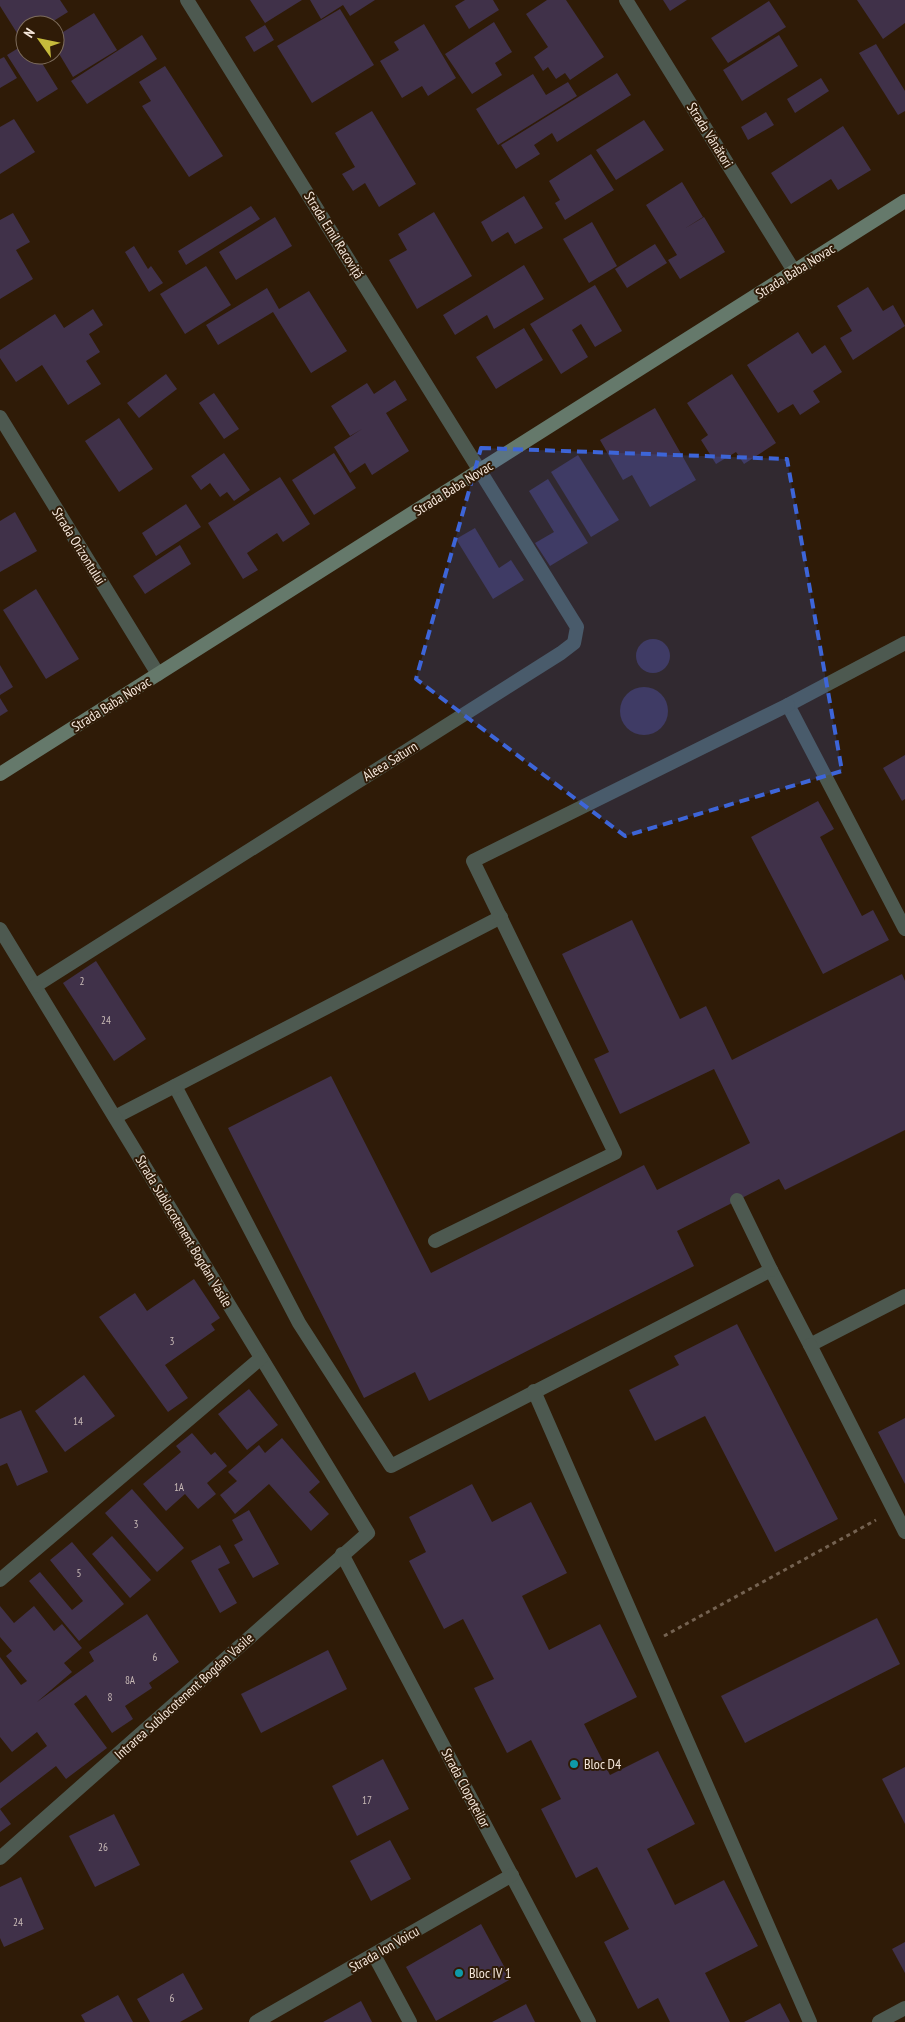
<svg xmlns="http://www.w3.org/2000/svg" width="905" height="2022" font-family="'PT Sans Narrow',sans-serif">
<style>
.building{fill:#403149}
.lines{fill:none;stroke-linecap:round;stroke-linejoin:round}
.path{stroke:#746251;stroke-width:3;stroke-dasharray:4 4;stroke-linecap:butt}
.service{stroke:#4d5950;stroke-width:14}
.minor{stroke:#4d5950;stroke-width:14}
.secondary{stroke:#65796b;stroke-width:14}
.marked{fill:#3d65d8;fill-opacity:0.2;stroke:#3d65d8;stroke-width:4;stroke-dasharray:10 6;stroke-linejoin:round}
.culture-dot{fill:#0f9aa8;stroke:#2f1b07;stroke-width:2}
.labels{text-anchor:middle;stroke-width:4;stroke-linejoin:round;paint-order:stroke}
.number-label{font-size:11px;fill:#c8bab6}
.street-label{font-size:14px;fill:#f5e7db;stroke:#2f1b07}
.poi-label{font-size:14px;fill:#f5e7db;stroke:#2f1b07;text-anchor:start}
</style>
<rect width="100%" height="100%" fill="#2f1b07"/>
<g class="building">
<polygon points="0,0 60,0 68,12 47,25 25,25 25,39 22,41 0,6"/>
<polygon points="250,0 302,0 265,23"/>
<polygon points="310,0 375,0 350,16 343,5 321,19"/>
<polygon points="465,0 493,0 499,10 469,29 455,6"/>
<polygon points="547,0 566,0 604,57 570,80 565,73 556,79 548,67 543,71 534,57 548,47 526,14"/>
<polygon points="663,0 687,0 670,11"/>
<polygon points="857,0 905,0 905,23 883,39"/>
<polygon points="769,1 786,27 728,63 711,38"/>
<polygon points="340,9 374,65 312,103 277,46"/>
<polygon points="94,13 117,50 73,77 55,47 55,37"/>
<polygon points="494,22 512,52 495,63 502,75 472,94 445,54"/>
<polygon points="424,24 456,78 428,96 422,86 402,98 380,61 399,50 394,42"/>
<polygon points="265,25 274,40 254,52 245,37"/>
<polygon points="142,35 157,59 87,104 71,81"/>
<polygon points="779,35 798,66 742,101 723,70"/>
<polygon points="25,44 25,55 37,55 58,89 37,102 7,55"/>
<polygon points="876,44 905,91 905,111 898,115 859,53"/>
<polygon points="4,57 17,78 0,88 0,59"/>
<polygon points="165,66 223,156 189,177 142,106 151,101 139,82"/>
<polygon points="617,73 631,95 557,142 552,133 534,145 540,154 516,169 501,145"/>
<polygon points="533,74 546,95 568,82 577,96 498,145 476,109"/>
<polygon points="821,78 829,91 795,113 787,99"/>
<polygon points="372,111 416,184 379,207 365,183 353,191 342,174 355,167 335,133"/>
<polygon points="766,112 774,125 748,140 741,127"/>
<polygon points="14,119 35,152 0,174 0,127"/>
<polygon points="644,120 664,150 616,180 596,150"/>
<polygon points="843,126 871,170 838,190 831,179 791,204 771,173"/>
<polygon points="591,154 614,190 565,220 555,203 560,200 549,181"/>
<polygon points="682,182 703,217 684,229 704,217 725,252 680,279 668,260 677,255 646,205"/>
<polygon points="524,196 543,228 515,244 508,232 492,242 481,222"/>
<polygon points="251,206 260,219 186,265 178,251"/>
<polygon points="434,212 472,276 417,309 389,260 407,250 398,234"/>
<polygon points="13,213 30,242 16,250 33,279 0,299 0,220"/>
<polygon points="275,217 292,246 236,280 219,252"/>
<polygon points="592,222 617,266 589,283 563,239"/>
<polygon points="655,244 667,263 627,288 615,269"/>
<polygon points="134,246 148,269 151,266 163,283 149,292 125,252"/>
<polygon points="524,265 544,299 494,329 487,315 455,335 443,315"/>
<polygon points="206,266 231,305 185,334 160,294"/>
<polygon points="595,285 622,331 595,347 581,324 572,330 588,357 561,374 530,324"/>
<polygon points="868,287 883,311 893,305 905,326 853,360 840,338 852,331 837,306"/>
<polygon points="267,288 279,309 309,291 347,351 311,373 273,312 218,345 206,325"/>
<polygon points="93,309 103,325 89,334 100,352 86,361 101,384 68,405 42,365 16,382 0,358 0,350 55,314 64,328"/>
<polygon points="524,328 543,360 496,389 476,357"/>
<polygon points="798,332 812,354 825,345 842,372 813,391 820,402 800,415 793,404 778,413 747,365"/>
<polygon points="166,374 177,389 139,418 127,403"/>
<polygon points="732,374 776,443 744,464 736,452 716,464 701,440 708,435 687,403"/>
<polygon points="395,380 407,400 386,413 409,451 372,475 365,463 350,473 334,447 362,429 350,436 331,406 367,383 374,394"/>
<polygon points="214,393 239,429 224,439 199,403"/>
<polygon points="655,408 696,480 650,507 632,475 623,480 600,440"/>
<polygon points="119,418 153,469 119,492 85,441"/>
<polygon points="224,453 250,490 234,501 227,492 220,497 210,483 201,490 191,476"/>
<polygon points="334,453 356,488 314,515 292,480"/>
<polygon points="578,455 619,520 591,537 551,472"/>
<polygon points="280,477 310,524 283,542 277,533 247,553 258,570 243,579 208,523"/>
<polygon points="548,479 588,543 550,566 535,543 554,532 529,491"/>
<polygon points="186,504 201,527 156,556 142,533"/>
<polygon points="15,512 37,551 0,572 0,521"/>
<polygon points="475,528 499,568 511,560 524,580 493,599 456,539"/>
<polygon points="180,545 191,564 145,594 133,576"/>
<polygon points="36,589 79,659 46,679 3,610"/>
<circle cx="653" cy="656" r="17"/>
<polygon points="0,665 13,687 0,695"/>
<circle cx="644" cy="711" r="24"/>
<polygon points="0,698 8,711 0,716"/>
<polygon points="905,755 905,799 902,801 883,768"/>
<polygon points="818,801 834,829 820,837 862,916 873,910 889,940 823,974 751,837"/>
<polygon points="632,920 680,1019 706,1006 732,1060 902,974 905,981 905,1130 785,1190 779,1179 677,1231 694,1266 429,1401 415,1372 364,1398 228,1128 331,1076 431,1273 644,1165 657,1190 750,1143 714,1069 620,1114 594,1059 609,1052 562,954"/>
<polygon points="96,961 146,1039 114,1061 63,983"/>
<polygon points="194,1279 220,1318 211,1324 215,1330 165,1365 188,1398 168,1412 99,1317 135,1293 147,1311"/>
<polygon points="737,1324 838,1519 775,1552 705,1416 655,1441 629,1390 679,1365 674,1356"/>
<polygon points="84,1375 115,1416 65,1452 35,1411"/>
<polygon points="249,1389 278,1425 247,1450 218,1414"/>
<polygon points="21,1410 48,1472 17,1486 7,1463 0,1466 0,1419"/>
<polygon points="905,1418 905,1484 878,1432"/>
<polygon points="192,1433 211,1455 215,1452 227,1466 207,1483 216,1494 198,1509 185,1494 166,1511 143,1484 181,1452 176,1446"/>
<polygon points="282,1438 320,1482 309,1492 329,1514 311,1531 269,1484 235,1514 220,1495 237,1481 228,1472 259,1445 265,1453"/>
<polygon points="472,1484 492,1522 531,1502 567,1573 522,1596 549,1650 600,1624 637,1697 584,1724 610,1775 658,1751 695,1824 647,1849 675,1905 724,1880 758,1946 705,1973 730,2022 670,2022 658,1998 638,2009 604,1942 629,1929 597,1867 576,1878 541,1809 561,1799 531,1740 507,1753 474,1688 494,1679 463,1619 444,1629 409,1561 426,1552 409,1517"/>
<polygon points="132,1489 184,1548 157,1572 105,1513"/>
<polygon points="249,1510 279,1564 253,1578 234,1545 243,1540 232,1520"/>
<polygon points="112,1536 151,1580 130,1598 92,1554"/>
<polygon points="72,1542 124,1604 79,1641 29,1581 40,1572 72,1610 83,1601 50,1560"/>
<polygon points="220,1545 230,1563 218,1569 237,1603 220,1613 191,1561"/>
<polygon points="0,1606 14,1623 34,1606 54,1631 62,1624 82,1648 64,1663 72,1672 37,1702 94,1661 89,1652 147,1614 179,1662 149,1683 152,1688 125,1706 133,1719 112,1733 86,1695 74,1704 107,1748 66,1779 56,1766 0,1809 0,1783 47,1746 37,1732 12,1752 0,1737 0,1657 21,1685 27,1681 6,1656 12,1651 0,1637"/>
<polygon points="877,1618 900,1664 745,1743 721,1696"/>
<polygon points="328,1650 347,1689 261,1733 241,1694"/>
<polygon points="383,1759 409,1809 357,1836 332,1786"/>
<polygon points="905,1767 905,1824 882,1779"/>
<polygon points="0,1809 11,1824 0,1832"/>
<polygon points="114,1814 140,1865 95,1887 69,1836"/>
<polygon points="390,1840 411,1879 371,1901 350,1861"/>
<polygon points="21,1877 44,1929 4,1947 0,1938 0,1887"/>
<polygon points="481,1924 511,1979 436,2021 406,1967"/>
<polygon points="905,1942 905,1973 892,1949"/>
<polygon points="183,1973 203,2009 180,2022 150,2022 137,1999"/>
<polygon points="118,1995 133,2022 85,2022 81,2015"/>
<polygon points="361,2001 372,2022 323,2022"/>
<polygon points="780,2003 790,2022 744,2022"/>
<polygon points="526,2004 535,2022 492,2022"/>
</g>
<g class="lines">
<polyline class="path" points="664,1636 876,1520"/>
<g class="service">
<polyline points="905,643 788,705 905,929"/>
<polyline points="175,1086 299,1323 391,1466 771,1270 810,1345 905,1296"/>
<polyline points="115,1117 501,917"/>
<polyline points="737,1200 771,1270"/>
<polyline points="435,1241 615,1153 473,861 788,705"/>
<polyline points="810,1345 905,1532"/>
<polyline points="534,1391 810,2022"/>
<polyline points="879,2022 905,2008"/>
</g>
<g class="minor">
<polyline points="626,0 794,271"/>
<polyline points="0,417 158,674"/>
<polyline points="0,929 368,1533 0,1858"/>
<polyline points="35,986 561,653 574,643 577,627 187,0"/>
<polyline points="342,1554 589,2022"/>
<polyline points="0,1580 261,1358"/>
<polyline points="374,1955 410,2022"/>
<polyline points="256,2022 512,1875"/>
</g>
<polyline class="secondary" points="0,774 905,201"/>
</g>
<path class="marked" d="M481,448L787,459L842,771L625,836L416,679Z"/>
<g class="culture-dot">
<circle cx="574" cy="1764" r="5"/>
<circle cx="459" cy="1973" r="5"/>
</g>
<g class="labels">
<g class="number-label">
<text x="82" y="985">2</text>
<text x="106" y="1024">24</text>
<text x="172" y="1345">3</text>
<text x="78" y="1425">14</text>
<text x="179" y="1491">1A</text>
<text x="136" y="1528">3</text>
<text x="79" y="1577">5</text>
<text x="155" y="1661">6</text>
<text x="130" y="1684">8A</text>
<text x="110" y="1701">8</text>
<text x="367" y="1804">17</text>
<text x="103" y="1851">26</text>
<text x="18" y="1926">24</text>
<text x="172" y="2002">6</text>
</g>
<g class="street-label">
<text transform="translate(710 135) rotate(58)" y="5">Strada Vânători</text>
<text transform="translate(334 235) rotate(58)" y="5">Strada Emil Racoviță</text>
<text transform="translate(795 271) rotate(-32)" y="5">Strada Baba Novac</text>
<text transform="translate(453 488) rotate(-32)" y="5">Strada Baba Novac</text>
<text transform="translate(79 546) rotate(58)" y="5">Strada Orizontului</text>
<text transform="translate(111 704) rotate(-32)" y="5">Strada Baba Novac</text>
<text transform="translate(390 761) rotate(-32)" y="5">Aleea Saturn</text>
<text transform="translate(184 1231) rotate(59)" y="5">Strada Sublocotenent Bogdan Vasile</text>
<text transform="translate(184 1696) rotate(-42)" y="5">Intrarea Sublocotenent Bogdan Vasile</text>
<text transform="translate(466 1788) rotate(62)" y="5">Strada Clopoțeilor</text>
<text transform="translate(384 1949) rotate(-30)" y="5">Strada Ion Voicu</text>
</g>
<g class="poi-label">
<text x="584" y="1769">Bloc D4</text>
<text x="469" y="1978">Bloc IV 1</text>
</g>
</g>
<g transform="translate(40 40) rotate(303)"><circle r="24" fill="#2f1b07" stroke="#7e6d5c"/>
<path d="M0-4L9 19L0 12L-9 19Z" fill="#c6bb3c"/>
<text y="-8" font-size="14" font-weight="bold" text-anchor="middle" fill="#f5e7db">N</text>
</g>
</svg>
